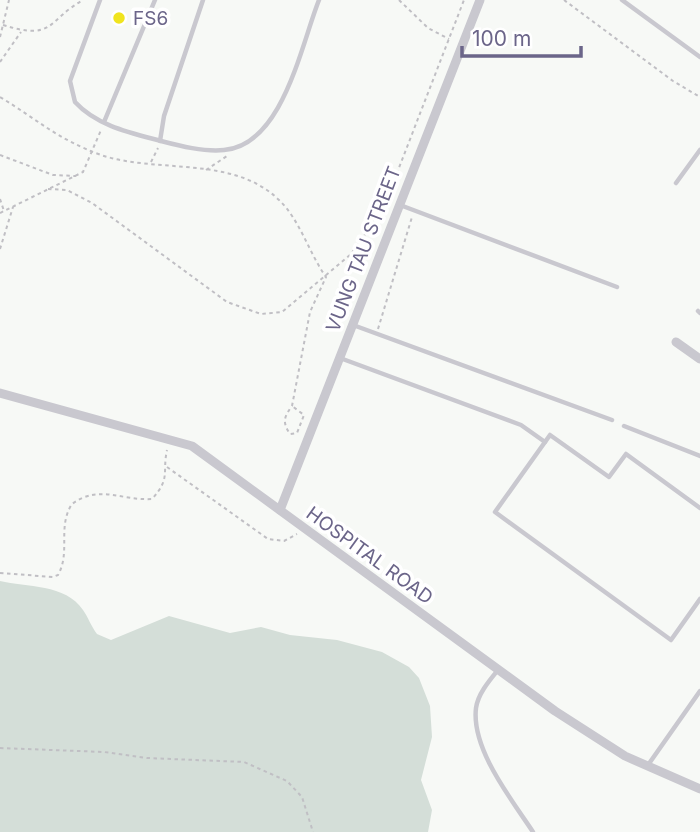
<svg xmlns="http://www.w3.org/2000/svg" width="700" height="832" font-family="Inter,sans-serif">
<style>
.green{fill:#d4ded8}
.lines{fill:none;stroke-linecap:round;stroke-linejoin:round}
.path{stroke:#c0bfc4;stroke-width:2;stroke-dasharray:3.5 3.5;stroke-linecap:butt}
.lane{stroke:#c9c8cf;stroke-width:4.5}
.street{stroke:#c9c8cf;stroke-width:9}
.poi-dot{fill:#f0e41e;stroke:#fff;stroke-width:2.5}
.labels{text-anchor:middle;stroke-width:7;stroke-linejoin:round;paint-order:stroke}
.poi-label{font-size:19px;fill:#6b6589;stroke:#fff;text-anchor:start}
.street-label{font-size:19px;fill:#6b6589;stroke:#fff}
</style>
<rect width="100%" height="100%" fill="#f7f9f6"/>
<path class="green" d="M0,581C26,587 66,584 83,610C88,617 91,626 97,634L111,640L169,616L230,633L261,627L290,635L337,640L382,652L409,667L419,678L430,706L432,737L421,780L432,810L428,832H0Z"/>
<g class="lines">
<g class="path">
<polyline points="399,0 428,28 449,39"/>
<polyline points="564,0 673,81 700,97"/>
<path d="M3,25C55,41 46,21 83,0"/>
<polyline points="0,37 9,0"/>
<polyline points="0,62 21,32"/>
<path d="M0,97C38,120 57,139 101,155C158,174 233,155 279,200C300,220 309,253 326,277L310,312L292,406C284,417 282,422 290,434L297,433L304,415L292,406"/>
<polyline points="0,155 53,175 76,176"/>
<polyline points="151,162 158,148"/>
<polyline points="206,170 227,156"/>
<polyline points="48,189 67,190 92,203 227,302 261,314 282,312 351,254 383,209 464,0"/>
<polyline points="0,199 4,211"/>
<polyline points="0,213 83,172 101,130"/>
<polyline points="0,249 13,207"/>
<polyline points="378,329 412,217"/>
<polyline points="167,467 268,539 284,541 297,534"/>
<path d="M0,573L53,577L58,575C71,552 57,527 72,504C99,484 122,501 152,499C171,478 162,473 167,450"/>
<polyline points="0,748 104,752 147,758 244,762 287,781 302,797 313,832"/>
</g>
<g class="lane">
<path d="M100,0L70,81L75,102C97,126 131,133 161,141C180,146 204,152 224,150C283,145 301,45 319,0"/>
<polyline points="622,0 700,57"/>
<polyline points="104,122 155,0"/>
<polyline points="160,141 164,116 203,0"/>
<polyline points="676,183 700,150"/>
<polyline points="400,205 617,287"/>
<polyline points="698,311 700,313"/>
<polyline points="353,325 612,420"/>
<polyline points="340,358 521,425 545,442"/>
<polyline points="624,426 700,456"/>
<polyline points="700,508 626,454 609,477 550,435 495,512 671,640 700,599"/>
<path d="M498,670C489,681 478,694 476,708C471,749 512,800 533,832"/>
<polyline points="648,765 700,691"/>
</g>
<g class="street">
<polyline points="676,342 700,359"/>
<polyline points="0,393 192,446 555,711 625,756 700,789"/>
<polyline points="280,510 480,0"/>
</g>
</g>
<circle class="poi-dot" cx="119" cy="18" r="7"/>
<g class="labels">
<g class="poi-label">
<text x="133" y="25">FS6</text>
</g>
<g class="street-label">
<text transform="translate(363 249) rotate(-69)" y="7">VUNG TAU STREET</text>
<text transform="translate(370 555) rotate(36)" y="7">HOSPITAL ROAD</text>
</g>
</g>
<path d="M462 46v10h119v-10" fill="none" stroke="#6b6589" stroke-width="3.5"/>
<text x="472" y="46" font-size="21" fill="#6b6589" stroke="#ffffff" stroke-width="5" paint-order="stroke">100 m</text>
</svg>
